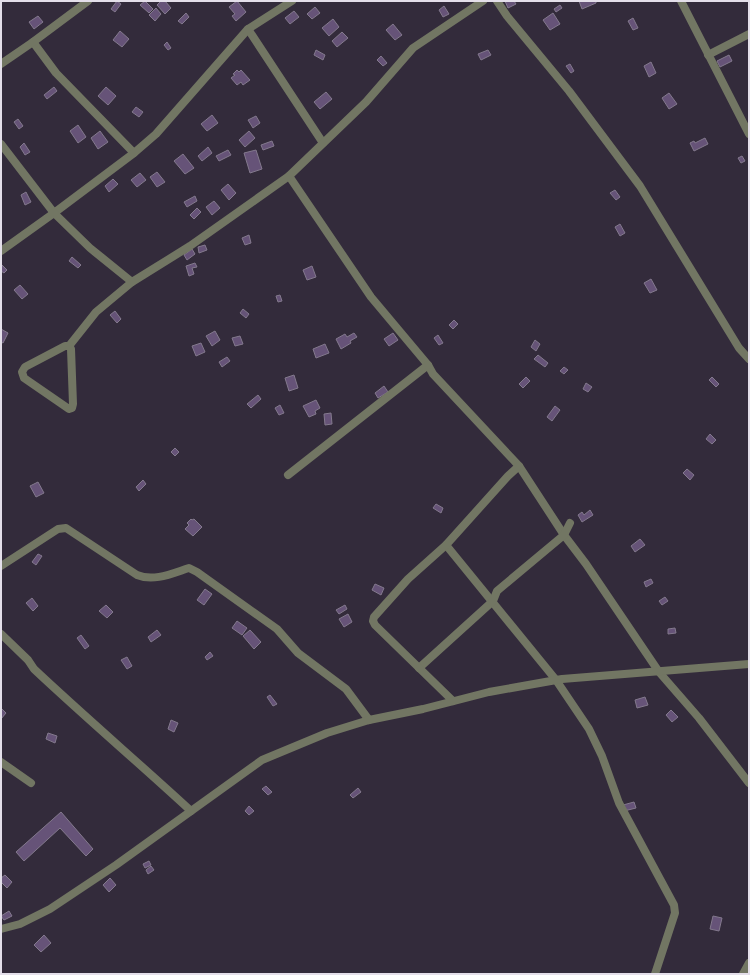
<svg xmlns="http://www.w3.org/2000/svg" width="750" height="975" font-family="Commissioner,sans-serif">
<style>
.building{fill:#665378;stroke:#83798d}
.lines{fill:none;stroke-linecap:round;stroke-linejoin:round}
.street{stroke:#727663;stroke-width:8}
</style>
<rect width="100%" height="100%" fill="#332b3b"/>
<g class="building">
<polygon points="117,1 121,4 115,12 111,9"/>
<polygon points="145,1 153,9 149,13 140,5"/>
<polygon points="161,1 165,1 171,8 165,14 157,5"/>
<polygon points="237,1 246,12 236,21 232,16 235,14 229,7"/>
<polygon points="505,1 514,1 516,4 508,8"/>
<polygon points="579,1 596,1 596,3 582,9"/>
<polygon points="560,5 562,8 556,12 554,9"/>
<polygon points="444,6 449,14 443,17 439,10"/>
<polygon points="315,7 320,13 312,19 307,14"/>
<polygon points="156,8 161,14 155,21 149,15"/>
<polygon points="294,11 299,17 290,24 285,18"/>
<polygon points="186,13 189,17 182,24 178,21"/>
<polygon points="553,13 560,24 550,30 543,20"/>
<polygon points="38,16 43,22 34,29 29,22"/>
<polygon points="633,18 638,28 633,30 628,21"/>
<polygon points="333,19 339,27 329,36 322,28"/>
<polygon points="393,24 402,35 395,40 386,30"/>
<polygon points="120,31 129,39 122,47 113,40"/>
<polygon points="342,32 348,38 337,47 332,41"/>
<polygon points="167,42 171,48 168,50 164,45"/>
<polygon points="316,50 325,55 323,60 314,55"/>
<polygon points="488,50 491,55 481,60 478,54"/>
<polygon points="729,55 732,61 720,67 717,61"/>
<polygon points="381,56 387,63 383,66 377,60"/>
<polygon points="651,62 656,73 649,77 644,66"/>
<polygon points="570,64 574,71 571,73 566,66"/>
<polygon points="237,70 239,72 241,70 250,80 243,85 241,82 237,85 231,78 235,75 233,74"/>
<polygon points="54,87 57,91 47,99 44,95"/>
<polygon points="106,87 116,96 108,105 98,96"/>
<polygon points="326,92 332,99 320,109 314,102"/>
<polygon points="669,93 677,104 669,109 662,98"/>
<polygon points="136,107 143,112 139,117 132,112"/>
<polygon points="212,115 218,123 207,131 201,124"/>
<polygon points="256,116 260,123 253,128 248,120"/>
<polygon points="18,119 23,126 19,129 14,122"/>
<polygon points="78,125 86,137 78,143 70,131"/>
<polygon points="100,131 108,142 98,149 91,138"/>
<polygon points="249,131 255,138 245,147 239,140"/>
<polygon points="705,138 708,144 694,151 690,143 694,141 695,143"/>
<polygon points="272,141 274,146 263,150 261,145"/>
<polygon points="24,143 30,152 25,155 20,147"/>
<polygon points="208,147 212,153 202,161 198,156"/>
<polygon points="228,150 231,155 219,161 216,156"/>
<polygon points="256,150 262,169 250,173 244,153"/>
<polygon points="183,154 194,168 185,174 174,161"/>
<polygon points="742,156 745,161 741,163 738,158"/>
<polygon points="157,172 165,182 157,187 150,177"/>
<polygon points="140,173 146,180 137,187 131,180"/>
<polygon points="113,179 118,184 109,192 105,186"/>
<polygon points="228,184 236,193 229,200 221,190"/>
<polygon points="615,190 620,197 616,200 610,193"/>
<polygon points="26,192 31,202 25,205 21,195"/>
<polygon points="195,196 197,201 187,207 184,202"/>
<polygon points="214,201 220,208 212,215 206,207"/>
<polygon points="197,208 201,212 194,219 190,215"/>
<polygon points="620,224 625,233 620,236 615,227"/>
<polygon points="249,235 251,243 245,245 242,238"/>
<polygon points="205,245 207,250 199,253 198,247"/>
<polygon points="192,249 195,254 187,260 184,255"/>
<polygon points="72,257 81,265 78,268 69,261"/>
<polygon points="195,263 197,267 192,268 194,274 189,276 186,266"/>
<polygon points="2,265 7,270 4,273 1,271"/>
<polygon points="312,266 316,277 307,280 303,270"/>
<polygon points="651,279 657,290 650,293 644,283"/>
<polygon points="20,285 28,294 22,299 14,290"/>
<polygon points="280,295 282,301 278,302 276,296"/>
<polygon points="243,309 249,314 246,318 240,313"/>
<polygon points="115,311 121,319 117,323 110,315"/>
<polygon points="454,320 458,324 453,329 449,325"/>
<polygon points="1,329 8,333 3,343 1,342"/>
<polygon points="215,331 220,340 212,346 206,336"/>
<polygon points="354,333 357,337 350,341 351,343 341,349 336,339 345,334 347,337"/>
<polygon points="393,333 398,340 389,346 384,339"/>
<polygon points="438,335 443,343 439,345 434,338"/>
<polygon points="240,336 243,344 235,346 232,338"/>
<polygon points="535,340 540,344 536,351 531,347"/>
<polygon points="201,343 205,352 196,356 192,346"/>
<polygon points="325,344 329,353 316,358 313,349"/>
<polygon points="538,355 548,363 545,367 534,359"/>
<polygon points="227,357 230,361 222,367 219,362"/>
<polygon points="564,367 568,370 564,374 560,371"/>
<polygon points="294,375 298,388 289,391 285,378"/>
<polygon points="526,377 530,381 523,388 519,384"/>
<polygon points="712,377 719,384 716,387 709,380"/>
<polygon points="586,383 592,387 588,392 583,389"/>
<polygon points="384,386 388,392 378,398 375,393"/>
<polygon points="258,395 261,399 251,408 247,404"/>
<polygon points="316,400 320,408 315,411 316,414 309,417 303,406"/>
<polygon points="280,405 284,413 279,415 275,408"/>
<polygon points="555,406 560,410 552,421 547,417"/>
<polygon points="331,413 332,424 325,425 324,414"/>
<polygon points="710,434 716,440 712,444 706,439"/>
<polygon points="175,448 179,452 175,456 171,452"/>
<polygon points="687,469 694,475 690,480 683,473"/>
<polygon points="143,480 146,484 139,491 136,487"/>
<polygon points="38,482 44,493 36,497 30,486"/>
<polygon points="436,504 443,508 441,513 433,508"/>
<polygon points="590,510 593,515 582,522 578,515 582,512 584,515"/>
<polygon points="191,519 192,520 194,519 202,527 193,536 185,529 189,525 187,523"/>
<polygon points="640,539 645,545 635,552 631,546"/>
<polygon points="38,554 42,556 36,565 32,562"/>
<polygon points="651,579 653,583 646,587 644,582"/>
<polygon points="375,584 384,588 381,595 372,590"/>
<polygon points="205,589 212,594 204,605 197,600"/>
<polygon points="665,597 668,601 662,605 659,601"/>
<polygon points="32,598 38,606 33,611 26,603"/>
<polygon points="106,605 113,612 107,618 99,611"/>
<polygon points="345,605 347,609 339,614 336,610"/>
<polygon points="348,614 352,622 344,627 339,619"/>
<polygon points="237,621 247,628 242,635 232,628"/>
<polygon points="675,628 676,633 668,634 668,629"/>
<polygon points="157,630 161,635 151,642 148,637"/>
<polygon points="250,630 261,642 254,649 243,636"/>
<polygon points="81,635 89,646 85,649 77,638"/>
<polygon points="210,652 213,656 207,660 205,657"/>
<polygon points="127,657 132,666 127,669 121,660"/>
<polygon points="270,695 277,704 273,706 267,697"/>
<polygon points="645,697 648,705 637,708 635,700"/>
<polygon points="2,709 6,713 1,719 1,711"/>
<polygon points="671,710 678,717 672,722 666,715"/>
<polygon points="171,720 178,723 174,732 168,729"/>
<polygon points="48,733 57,736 55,743 46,739"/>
<polygon points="266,786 272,792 268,795 262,789"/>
<polygon points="358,788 361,792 353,798 350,795"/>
<polygon points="634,802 636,808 624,811 623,805"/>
<polygon points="249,806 254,811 249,815 245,811"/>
<polygon points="61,812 93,849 86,856 60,828 24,861 16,852"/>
<polygon points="149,861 151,865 145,868 143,864"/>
<polygon points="151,866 154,870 148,874 146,870"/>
<polygon points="5,875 12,882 7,888 1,882 1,878"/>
<polygon points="110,878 116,885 109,892 103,885"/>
<polygon points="9,911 12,916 4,920 1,916"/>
<polygon points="713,916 722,918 719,931 710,929"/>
<polygon points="44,935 51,943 41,952 34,945"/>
</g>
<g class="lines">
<g class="street">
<polyline points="497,1 507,16 569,91 640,186 739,348 749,359"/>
<polyline points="681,1 749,134"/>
<polyline points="248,29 323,143"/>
<polyline points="33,42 56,73 134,153"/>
<polyline points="708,55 749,34"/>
<polyline points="1,64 33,42 88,1"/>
<polyline points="1,144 54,213 134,153 156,134 248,29 292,1"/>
<polyline points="289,176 371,297 428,365 433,374 519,466 564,535 586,564 659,672 699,718 749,783"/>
<polyline points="1,251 54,213 90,248 132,282 190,246 289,176 366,102 413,48 483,1"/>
<polyline points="69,346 71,349 73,404 72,408 69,409 24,378 22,372 25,367 65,346 69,346 96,312 132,282"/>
<polyline points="288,475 428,365"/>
<polyline points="446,545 556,680 589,729 602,756 619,803 674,905 675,913 655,974"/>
<path d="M1,566L58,529L66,528L137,575C154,582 173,573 189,568L197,572L277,629L298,653L346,689L369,720"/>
<path d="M1,634L28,660L34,669C85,717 139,763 191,811"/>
<polyline points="419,668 493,601 497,591 564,535 570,523"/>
<polyline points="453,701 375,625 373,621 374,617 408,579 446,545 508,476 519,466"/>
<polyline points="1,762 31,783"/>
<polyline points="1,929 20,924 50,909 116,865 262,760 327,733 369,720 423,709 489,692 562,679 749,664"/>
<polyline points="743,974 749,963"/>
</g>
</g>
<rect width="750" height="975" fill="none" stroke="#e4dfea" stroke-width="4"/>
</svg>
